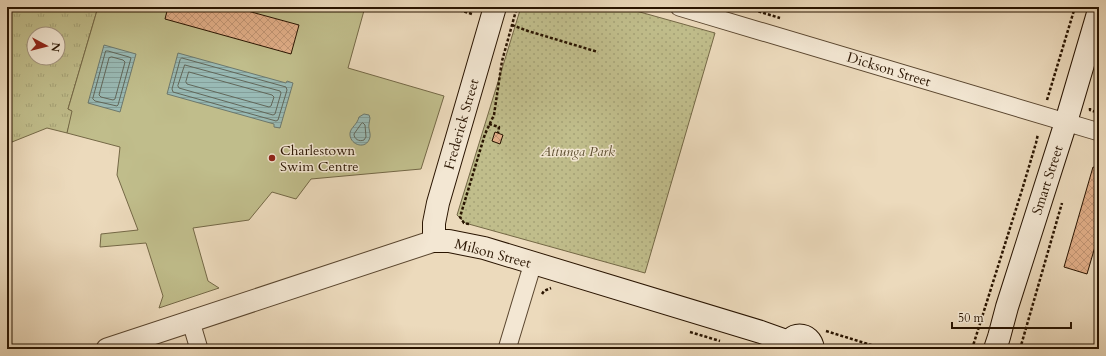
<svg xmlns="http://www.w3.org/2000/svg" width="1106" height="356" font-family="Cardo,serif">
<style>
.grass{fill:url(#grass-tufts);stroke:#746846;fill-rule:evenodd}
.park{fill:url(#park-dots);stroke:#746846}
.pitch{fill:#c0bd8b;stroke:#746846}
.water{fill:url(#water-rules);stroke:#6c786d}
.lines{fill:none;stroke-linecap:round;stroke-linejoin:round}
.shore{stroke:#61675a;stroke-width:1}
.building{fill:url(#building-cross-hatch);stroke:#291400}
.minor-casing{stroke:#5a462f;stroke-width:19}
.tertiary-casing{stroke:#5a462f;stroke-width:23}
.secondary-casing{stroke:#291400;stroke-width:24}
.path{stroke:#291400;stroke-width:2.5;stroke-dasharray:3 2;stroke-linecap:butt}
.minor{stroke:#f3e7d3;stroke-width:17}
.tertiary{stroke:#f3e7d3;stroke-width:21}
.secondary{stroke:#f3e7d3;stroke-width:22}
.poi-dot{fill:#8f2418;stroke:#f3e7d3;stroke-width:1.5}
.labels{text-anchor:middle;stroke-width:3;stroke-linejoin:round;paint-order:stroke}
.street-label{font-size:14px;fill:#291400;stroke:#f3e7d3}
.poi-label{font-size:14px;fill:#291400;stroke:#f3e7d3;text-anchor:start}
.park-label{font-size:14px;font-style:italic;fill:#5e4f31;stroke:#f3e7d3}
</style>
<defs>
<pattern id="grass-tufts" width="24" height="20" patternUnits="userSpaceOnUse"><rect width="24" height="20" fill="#c0bd8b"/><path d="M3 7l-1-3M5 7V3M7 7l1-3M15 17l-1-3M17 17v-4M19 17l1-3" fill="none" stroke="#a5a276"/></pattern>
<pattern id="park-dots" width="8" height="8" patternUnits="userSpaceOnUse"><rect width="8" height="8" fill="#c0bd8b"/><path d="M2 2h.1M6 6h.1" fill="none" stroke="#a5a276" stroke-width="1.8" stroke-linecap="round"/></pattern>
<pattern id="water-rules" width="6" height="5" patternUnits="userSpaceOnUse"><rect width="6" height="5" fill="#99bab5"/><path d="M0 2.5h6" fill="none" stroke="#849f9a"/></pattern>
<pattern id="building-cross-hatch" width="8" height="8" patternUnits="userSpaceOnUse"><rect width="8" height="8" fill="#e1ae88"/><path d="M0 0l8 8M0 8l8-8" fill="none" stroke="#c19574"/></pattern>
</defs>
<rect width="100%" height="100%" fill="#ecdabc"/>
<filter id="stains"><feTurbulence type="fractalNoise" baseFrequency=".005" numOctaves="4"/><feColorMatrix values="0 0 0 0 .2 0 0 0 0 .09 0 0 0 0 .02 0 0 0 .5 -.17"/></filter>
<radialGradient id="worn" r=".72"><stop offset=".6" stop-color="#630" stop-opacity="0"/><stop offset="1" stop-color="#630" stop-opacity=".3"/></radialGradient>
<path class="grass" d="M7,7H98L68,109L73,111L67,133L47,128L7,144ZM34,34H58V58H34Z"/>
<polygon class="park" points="521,7 582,7 595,11 606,11 615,7 622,7 715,33 645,273 465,223 457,215"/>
<polygon class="pitch" points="98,7 365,7 348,68 444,96 421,169 311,179 296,199 272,192 249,220 193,228 208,281 219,288 159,308 163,296 146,243 100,247 101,234 138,230 117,175 120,147 67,133 72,111 68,109"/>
<g class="water">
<polygon points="104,45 136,54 120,112 88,103"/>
<polygon points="178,53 286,83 287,81 293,83 280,128 274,127 274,124 167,94"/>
<path d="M364,114L369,115L370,118C370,120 369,122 369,124C368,130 372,134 369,140C364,150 349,144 350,133C351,127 357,125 359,117Z"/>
</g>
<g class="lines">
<g class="shore">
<polygon points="106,51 108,51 129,57 131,58 118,105 117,106 95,101 93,99"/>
<polygon points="112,57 123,60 125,62 115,99 113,100 101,97 99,95 109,58"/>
<polygon points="182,58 286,87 287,90 278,120 276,121 173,92 172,89 180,60"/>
<polygon points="185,65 280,91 281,93 275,114 273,115 179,88 178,86"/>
<polygon points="189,72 272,95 274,97 271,106 269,107 187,84 186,82"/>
<path d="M363,123L365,125L366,137L364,140C359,142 354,139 354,134L361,124Z"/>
</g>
</g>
<g class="building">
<polygon points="168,7 233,7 299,25 291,54 165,19"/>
<polygon points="495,132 503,135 500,144 492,141"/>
<polygon points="1093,167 1099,169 1099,233 1087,274 1064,267"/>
</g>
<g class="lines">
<defs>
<g id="minor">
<polyline points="679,7 1099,132"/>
<polyline points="191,322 199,349"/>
<polyline points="507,349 533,263"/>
</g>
<polyline id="tertiary" points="107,349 434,241"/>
<g id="secondary">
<polyline points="495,7 438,203 434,223 434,241 449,241 484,248 761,332 789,342"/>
<path d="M787,349C788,331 811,331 813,349"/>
<polyline points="995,349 999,337 1007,307 1066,122 1099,10"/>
</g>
</defs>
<use href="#minor" class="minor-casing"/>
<use href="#tertiary" class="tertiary-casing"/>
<use href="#secondary" class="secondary-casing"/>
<g class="path">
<polyline points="450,7 472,14"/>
<polyline points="744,7 780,18"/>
<polyline points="512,25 528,31 598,52"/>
<polyline points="1047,100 1075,7"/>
<polyline points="1090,108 1090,110 1099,113"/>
<polyline points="489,124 499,127 498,133"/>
<polyline points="469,224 464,223 460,217 485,134 494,115 502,61 517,7"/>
<polyline points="542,294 544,291 551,288"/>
<polyline points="826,331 884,349"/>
<polyline points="690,332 720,341"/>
<polyline points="972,349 1022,190 1036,143 1038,134"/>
<polyline points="1020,349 1062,203"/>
</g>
<use href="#minor" class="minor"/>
<use href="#tertiary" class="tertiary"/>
<use href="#secondary" class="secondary"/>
</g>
<circle class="poi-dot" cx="272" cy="158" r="4"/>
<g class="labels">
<g class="street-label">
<text transform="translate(889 69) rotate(17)" y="5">Dickson Street</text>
<text transform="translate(461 124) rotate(-74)" y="5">Frederick Street</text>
<text transform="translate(1047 180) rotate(-72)" y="5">Smart Street</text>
<text transform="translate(493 253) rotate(15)" y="5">Milson Street</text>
</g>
<g class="poi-label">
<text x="280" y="155">Charlestown<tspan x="280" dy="16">Swim Centre</tspan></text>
</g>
<g class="park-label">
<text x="578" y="156">Attunga Park</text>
</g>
</g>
<rect width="1106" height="356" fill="none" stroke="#ecdabc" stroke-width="24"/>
<rect x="8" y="8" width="1090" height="340" fill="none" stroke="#291400" stroke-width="2"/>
<rect x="12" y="12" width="1082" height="332" fill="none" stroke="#291400"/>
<g transform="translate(46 46) rotate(97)"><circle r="19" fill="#f3e7d3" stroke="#a2937f"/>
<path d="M0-3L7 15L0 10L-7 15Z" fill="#8f2418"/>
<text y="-6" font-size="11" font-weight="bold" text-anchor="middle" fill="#291400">N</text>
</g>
<path d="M952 322v6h119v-6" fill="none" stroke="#291400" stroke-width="2"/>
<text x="958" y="322" font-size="12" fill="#291400" stroke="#f3e7d3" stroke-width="3" paint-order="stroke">50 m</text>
<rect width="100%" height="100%" filter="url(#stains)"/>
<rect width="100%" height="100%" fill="url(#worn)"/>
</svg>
